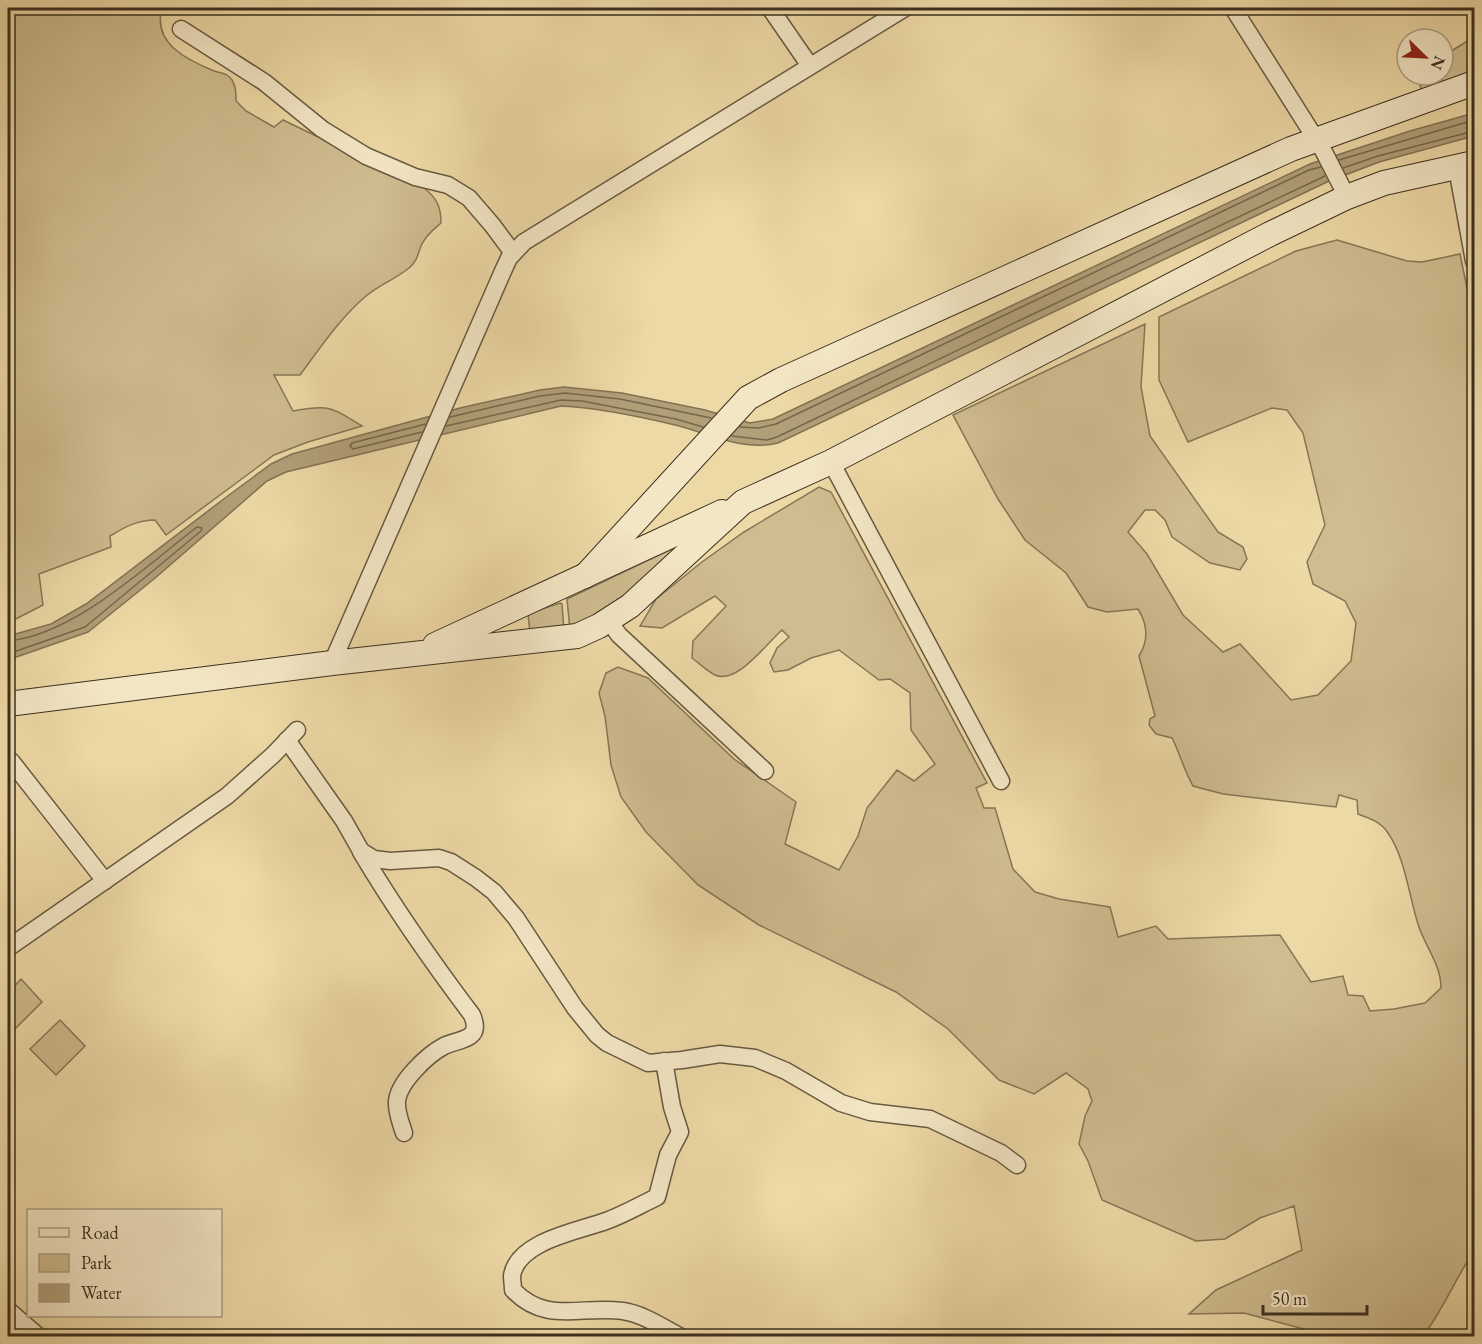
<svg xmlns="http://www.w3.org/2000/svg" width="1482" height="1344" font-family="'EB Garamond',serif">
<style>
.green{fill:#cfbc8f;stroke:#867656;stroke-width:1.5}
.water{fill:#b19f78;stroke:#827254;stroke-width:1.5}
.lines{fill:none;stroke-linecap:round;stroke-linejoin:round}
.shore{stroke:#76674b;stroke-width:1.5}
.street-casing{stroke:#685a40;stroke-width:19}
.secondary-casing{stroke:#3c2f1e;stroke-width:26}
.street{stroke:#f3e6c5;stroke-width:16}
.secondary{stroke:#f3e6c5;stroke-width:24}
</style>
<rect width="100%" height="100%" fill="#edd9a6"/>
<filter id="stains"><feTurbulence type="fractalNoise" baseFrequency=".00333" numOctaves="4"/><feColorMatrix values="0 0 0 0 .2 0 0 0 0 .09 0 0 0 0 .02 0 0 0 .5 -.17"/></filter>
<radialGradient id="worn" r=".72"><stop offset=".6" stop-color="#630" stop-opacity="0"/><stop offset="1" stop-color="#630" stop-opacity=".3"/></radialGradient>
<g class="green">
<path d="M8,8H162C152,43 187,60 214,71C218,72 224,73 227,75C236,81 236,92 236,101L246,111L274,127L283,120L424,188C437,198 441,207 441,223C434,229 426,235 422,244C417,254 419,259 409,268C396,279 380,284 366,296C341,317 320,348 300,375H274L293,411C331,404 330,407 362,426L308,442L274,455L166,535L155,520C137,520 125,527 110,536L111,547L39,574L43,605L8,623Z"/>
<polygon points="1474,37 1474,72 1422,91 1416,75 1443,75 1443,56"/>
<path d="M1337,240L1407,261L1422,262L1460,254L1474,322V1251C1455,1279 1443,1310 1423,1336H1330L1244,1313L1189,1314L1216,1290L1302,1250L1294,1206L1260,1218L1225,1239L1196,1241L1102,1200L1088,1161L1079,1144L1085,1116L1092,1101L1088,1089L1066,1073L1034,1094L999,1080L948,1029L896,992L759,925L698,885L646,832L621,797L611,765L605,716L599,693L606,673L618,667L648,678L734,759L796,802L785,844L839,870L858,836L867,808L897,770L914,781L935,764L911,730L910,693L890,679L879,680L839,650L811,658L788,670L774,672L770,663L777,648L789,637L782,630C767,643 737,685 715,675C707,671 699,663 692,658L693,641L726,606L715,596L662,628L640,626L656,599L702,562L744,532L819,487L831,492L987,783L976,788L984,808H995L1013,869L1035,892L1059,899L1110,907L1118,937L1156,926L1168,939L1280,935L1311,982L1343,976L1348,995L1363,996L1370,1011L1394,1009L1425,1003L1441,988C1441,964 1425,947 1418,924C1409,896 1405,857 1388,833C1381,822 1369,818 1358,814L1357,800L1339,795L1336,807L1223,794L1193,786C1184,770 1180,754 1172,738L1156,734L1149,725L1150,719L1155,716L1139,656C1149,640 1148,625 1138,609L1107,612L1088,607L1066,573L1025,540L998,499L953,415L1145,324L1141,387L1150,436L1218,532L1243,547L1247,559L1240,570L1210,563L1172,537L1165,520L1155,510H1145L1128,532L1147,554L1183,615L1223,652L1240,644L1291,700L1318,695L1351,661L1356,623L1345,601L1313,584L1307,562L1325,525L1303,433L1287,410L1272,408L1188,442L1159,380V317L1296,251Z"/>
<polygon points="680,545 624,600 570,630 567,599"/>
<polygon points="560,603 562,604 564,632 530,633 528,614"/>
<polygon points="21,979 42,1002 13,1031 8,1026 8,993"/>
<polygon points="60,1020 85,1046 56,1075 30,1049"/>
</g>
<path class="water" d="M1474,113V136L1379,162L1327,182L778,443C743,452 708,433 675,425C638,416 598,408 561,406L286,472L267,481L154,579L88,632L8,660V636L51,624L86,604L229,495L271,464L292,454L460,408L540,390L564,387L622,393L705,410L750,423L773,419L1310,164L1410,131Z"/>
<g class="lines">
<g class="shore">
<polyline points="1339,160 1474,120"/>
<polyline points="1343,168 1378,156 1474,131"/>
<polyline points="450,417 540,396 565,393 620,399 711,418"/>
<polyline points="446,426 561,400 582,401 676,419 703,427"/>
<polyline points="740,427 759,428 776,424 1309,170 1321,167"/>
<polyline points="422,432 353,449 350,446 352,443 426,424"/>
<polyline points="732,436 767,440 777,437 1031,315 1325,176"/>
<path d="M8,641C74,635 146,566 197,527L202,528L201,531L85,627L8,654"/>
</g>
<defs>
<g id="street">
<polyline points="770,8 810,66"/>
<polyline points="1233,8 1324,152 1347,197"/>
<polyline points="181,29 264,82 322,129 366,156 415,177 448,185 469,198 493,226 513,253"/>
<polyline points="1457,168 1474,261"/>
<polyline points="831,462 1001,781"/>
<polyline points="608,620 619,635 765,771"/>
<polyline points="332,663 503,271 509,258 524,242 905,8"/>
<polyline points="287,740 344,821 361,851 374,859 390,861 439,858 451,862 476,878 494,892 516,918 575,1008 597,1035 607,1043 648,1063 682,1060 720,1054 755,1058 786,1071 841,1103 870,1112 930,1119 1001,1153 1017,1165"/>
<polyline points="11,761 105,881"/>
<path d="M361,852C395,909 432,962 472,1015C475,1022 477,1031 470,1036C463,1041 452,1042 444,1046C427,1055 399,1082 397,1101C396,1112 401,1123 404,1133"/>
<polyline points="8,948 227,796 273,755 297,730"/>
<path d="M664,1061L672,1107L680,1132L668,1155L657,1197C640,1205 623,1215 606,1221C579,1231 517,1241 512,1276C512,1280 513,1285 513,1290C547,1325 581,1305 623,1311C643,1314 662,1327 679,1336"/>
<polyline points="8,1310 38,1336"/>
</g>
<g id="secondary">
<polyline points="585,576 748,398 781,380 1291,149 1474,83"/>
<polyline points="435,645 722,512"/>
<polyline points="8,704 332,663 577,636 599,626 630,606 743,502 831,462 1270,234 1347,197 1384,183 1474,163"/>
</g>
</defs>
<use href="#street" class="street-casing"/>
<use href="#secondary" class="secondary-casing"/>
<use href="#street" class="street"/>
<use href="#secondary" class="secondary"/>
</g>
<rect width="1482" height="1344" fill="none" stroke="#edd9a6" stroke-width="30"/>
<rect x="9" y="9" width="1464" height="1326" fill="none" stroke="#3c2f1e" stroke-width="3"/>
<rect x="15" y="15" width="1452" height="1314" fill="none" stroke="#3c2f1e" stroke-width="1.5"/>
<rect x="27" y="1209" width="195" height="108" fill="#f3e6c5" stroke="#aa9d82" stroke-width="1.5"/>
<rect x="39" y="1228" width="30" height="9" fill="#f3e6c5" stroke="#aa9d82" stroke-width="1.5"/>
<text x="81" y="1239" font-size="18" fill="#3c2f1e">Road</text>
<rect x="39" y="1254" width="30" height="18" fill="#cfbc8f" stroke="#aa9d82" stroke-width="1.5"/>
<text x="81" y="1269" font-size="18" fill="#3c2f1e">Park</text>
<rect x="39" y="1284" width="30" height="18" fill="#b19f78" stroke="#aa9d82" stroke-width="1.5"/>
<text x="81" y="1299" font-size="18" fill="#3c2f1e">Water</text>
<g transform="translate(1425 57) rotate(114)"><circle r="28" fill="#f3e6c5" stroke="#aa9d82" stroke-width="1.5"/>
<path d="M0-4.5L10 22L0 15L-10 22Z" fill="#8f2418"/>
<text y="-9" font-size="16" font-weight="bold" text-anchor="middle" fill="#3c2f1e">N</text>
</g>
<path d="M1263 1305v9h104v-9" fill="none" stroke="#3c2f1e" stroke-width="3"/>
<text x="1272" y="1305" font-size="18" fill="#3c2f1e" stroke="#f3e6c5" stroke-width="4.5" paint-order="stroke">50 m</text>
<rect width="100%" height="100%" filter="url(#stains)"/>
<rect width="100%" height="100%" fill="url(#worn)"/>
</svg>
